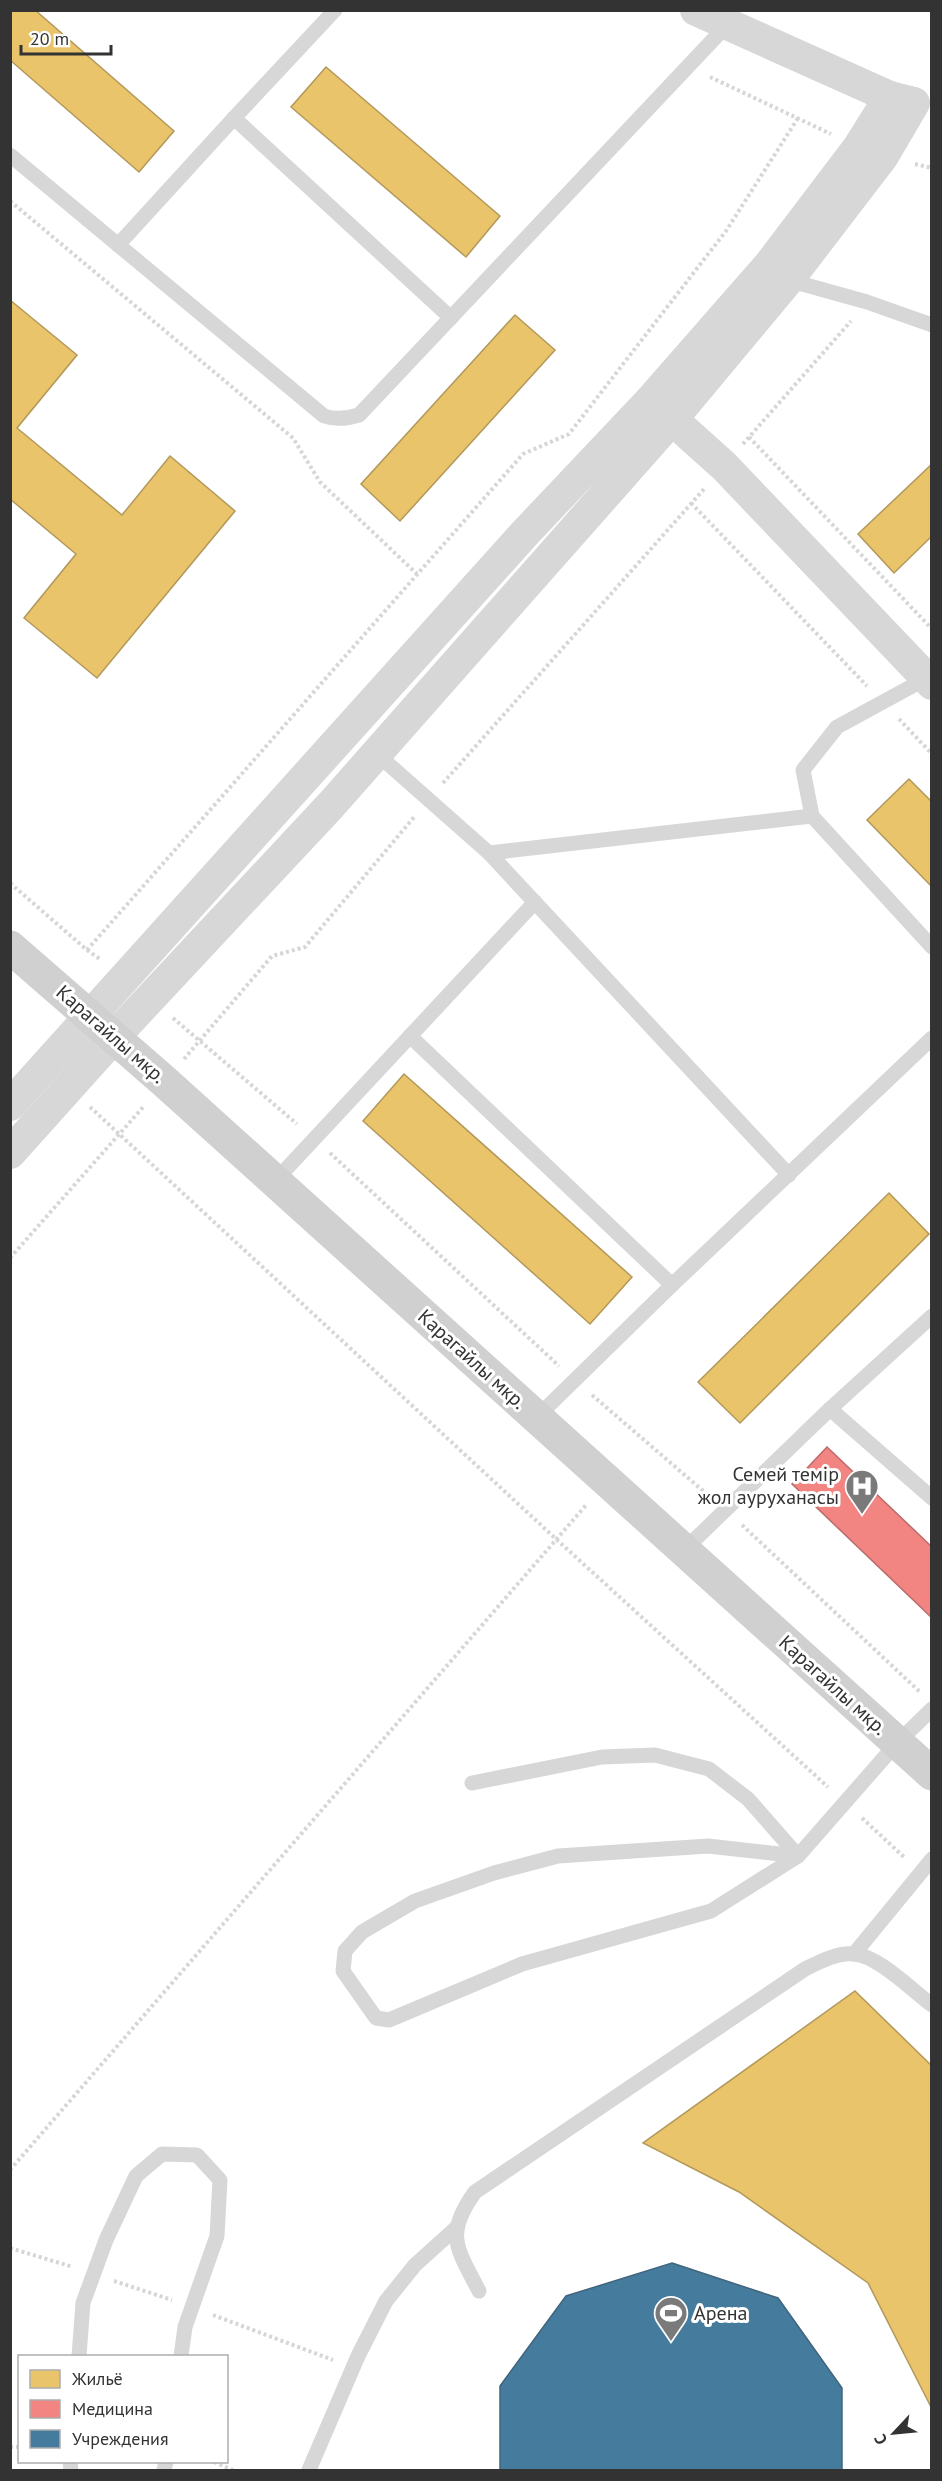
<svg xmlns="http://www.w3.org/2000/svg" width="942" height="2481" font-family="'PT Sans',sans-serif">
<style>
.homes{fill:#e9c46a;stroke:#b2985a;stroke-width:1.5}
.health{fill:#f28482;stroke:#b96c6a;stroke-width:1.5}
.public{fill:#457b9d;stroke:#40657d;stroke-width:1.5}
.lines{fill:none;stroke-linecap:round;stroke-linejoin:round}
.path{stroke:#d6d6d6;stroke-width:4;stroke-dasharray:3 3;stroke-linecap:butt}
.lane{stroke:#d7d7d7;stroke-width:15}
.street{stroke:#d7d7d7;stroke-width:32}
.secondary{stroke:#d0d0d0;stroke-width:33}
.labels{text-anchor:middle;stroke-width:6;stroke-linejoin:round;paint-order:stroke}
.street-label{font-size:20px;fill:#333;stroke:#fff}
.poi-label{font-size:20px;fill:#333;stroke:#fff;text-anchor:end}
</style>
<rect width="100%" height="100%" fill="#fff"/>
<g class="homes">
<polygon points="10,10 35,10 174,131 139,172 10,60"/>
<polygon points="326,67 500,216 466,257 291,107"/>
<polygon points="10,300 77,355 17,428 122,515 170,456 235,511 97,678 24,618 76,554 10,499"/>
<polygon points="515,315 555,350 400,521 361,484"/>
<polygon points="932,464 932,536 894,573 858,534"/>
<polygon points="909,779 932,802 932,887 867,820"/>
<polygon points="404,1074 632,1277 590,1324 363,1121"/>
<polygon points="889,1193 929,1234 740,1423 698,1382"/>
<polygon points="855,1991 932,2066 932,2409 868,2283 739,2192 643,2143"/>
</g>
<polygon class="health" points="827,1447 932,1547 932,1618 792,1484"/>
<polygon class="public" points="672,2263 778,2298 842,2388 842,2470 500,2470 500,2386 566,2296"/>
<g class="lines">
<g class="path">
<polyline points="710,77 831,134"/>
<polyline points="915,164 932,168"/>
<polyline points="10,201 293,438 320,482 417,574"/>
<polyline points="749,437 932,629"/>
<polyline points="743,444 851,321"/>
<polyline points="691,503 867,686"/>
<polyline points="899,719 932,754"/>
<polyline points="443,783 705,488"/>
<polyline points="10,883 87,950 523,454 569,434 726,231 798,118"/>
<polyline points="87,950 101,960"/>
<polyline points="173,1018 297,1124"/>
<polyline points="184,1059 272,956 305,947 415,816"/>
<polyline points="90,1107 556,1539 828,1787"/>
<polyline points="330,1153 559,1366"/>
<polyline points="10,1258 144,1106"/>
<polyline points="592,1395 709,1496"/>
<polyline points="742,1525 920,1692"/>
<polyline points="862,1818 905,1858"/>
<polyline points="10,2170 587,1504"/>
<polyline points="10,2248 73,2267"/>
<polyline points="114,2281 172,2300"/>
<polyline points="213,2315 333,2360"/>
<polyline points="10,2447 20,2447"/>
<polyline points="214,2462 233,2470"/>
</g>
<g class="lane">
<polyline points="234,118 451,318"/>
<path d="M10,155L324,416C336,420 346,419 359,415L728,24"/>
<polyline points="118,245 234,118 335,10"/>
<polyline points="788,280 867,302 932,325"/>
<polyline points="377,754 489,853 789,1175"/>
<polyline points="812,816 803,770 837,727 927,678"/>
<polyline points="489,853 812,816 932,947"/>
<polyline points="410,1036 672,1285"/>
<polyline points="275,1181 535,902"/>
<polyline points="830,1409 932,1498"/>
<polyline points="537,1417 672,1285 932,1038"/>
<polyline points="684,1550 830,1409 932,1316"/>
<polyline points="472,1783 602,1757 655,1755 709,1769 748,1799 798,1856"/>
<polyline points="798,1856 708,1846 558,1856 494,1873 415,1901 362,1932 345,1951 343,1971 376,2018 389,2020 522,1964 711,1911 798,1856 897,1743 932,1709"/>
<polyline points="854,1954 932,1859"/>
<path d="M479,2291C457,2248 444,2235 475,2192L805,1969C819,1962 838,1952 854,1954C877,1955 913,1991 932,2005"/>
<polyline points="79,2356 83,2303 106,2240 136,2176 162,2154 197,2155 220,2180 217,2236 185,2327 181,2356"/>
<polyline points="70,2462 71,2470"/>
<polyline points="164,2470 166,2462"/>
<polyline points="309,2470 358,2356 386,2301 415,2265 456,2228"/>
</g>
<g class="street">
<polyline points="696,10 890,97 910,102"/>
<polyline points="656,405 724,466 932,684"/>
<polyline points="10,1105 526,532 650,401 770,264 858,148 890,97"/>
<polyline points="10,1153 114,1037 331,805 673,418 788,280 883,156 914,103"/>
</g>
<polyline class="secondary" points="10,947 165,1082 932,1774"/>
</g>
<defs>
<symbol id="hospital-pin" viewBox="-11 -11 22 30"><path d="M0 17L-7.5 6A9.5 9.5 0 1 1 7.5 6Z" fill="#7a7a7a" stroke="#fff"/><path d="M-5-5h3v3.5h4V-5h3V5h-3V1.5h-4V5h-3Z" fill="#fff"/></symbol>
<symbol id="stadium-pin" viewBox="-11 -11 22 30"><path d="M0 17L-7.5 6A9.5 9.5 0 1 1 7.5 6Z" fill="#7a7a7a" stroke="#fff"/><path d="M0-5a6.5 5 0 1 0 0 10a6.5 5 0 1 0 0-10ZM-3.5-1.8h7v3.6h-7Z" fill="#fff"/></symbol>
</defs>
<g fill-rule="evenodd">
<use href="#hospital-pin" x="843" y="1467" width="38" height="52"/>
<use href="#stadium-pin" x="652" y="2294" width="38" height="52"/>
</g>
<g class="labels">
<g class="street-label">
<text transform="translate(111 1034) rotate(41)" y="7">Карагайлы мкр.</text>
<text transform="translate(472 1359) rotate(42)" y="7">Карагайлы мкр.</text>
<text transform="translate(833 1685) rotate(42)" y="7">Карагайлы мкр.</text>
</g>
<g class="poi-label">
<text x="839" y="1481">Семей темір<tspan x="839" dy="23">жол ауруханасы</tspan></text>
<text x="694" y="2320" text-anchor="start">Арена</text>
</g>
</g>
<rect width="942" height="2481" fill="none" stroke="#333333" stroke-width="24"/>
<rect x="18" y="2355" width="210" height="108" fill="#ffffff" stroke="#adadad" stroke-width="1.5"/>
<rect x="30" y="2370" width="30" height="18" fill="#e9c46a" stroke="#adadad" stroke-width="1.5"/>
<text x="72" y="2385" font-size="18" fill="#333333">Жильё</text>
<rect x="30" y="2400" width="30" height="18" fill="#f28482" stroke="#adadad" stroke-width="1.5"/>
<text x="72" y="2415" font-size="18" fill="#333333">Медицина</text>
<rect x="30" y="2430" width="30" height="18" fill="#457b9d" stroke="#adadad" stroke-width="1.5"/>
<text x="72" y="2445" font-size="18" fill="#333333">Учреждения</text>
<g transform="translate(894 2433) rotate(244)" stroke="#ffffff" stroke-width="4.5" paint-order="stroke">
<path d="M0-4.5L10 22L0 15L-10 22Z" fill="#333333"/>
<text y="-9" font-size="16" font-weight="bold" text-anchor="middle" fill="#333333">С</text>
</g>
<path d="M21 45v9h90v-9" fill="none" stroke="#333333" stroke-width="3"/>
<text x="30" y="45" font-size="18" fill="#333333" stroke="#ffffff" stroke-width="4.5" paint-order="stroke">20 m</text>
</svg>
